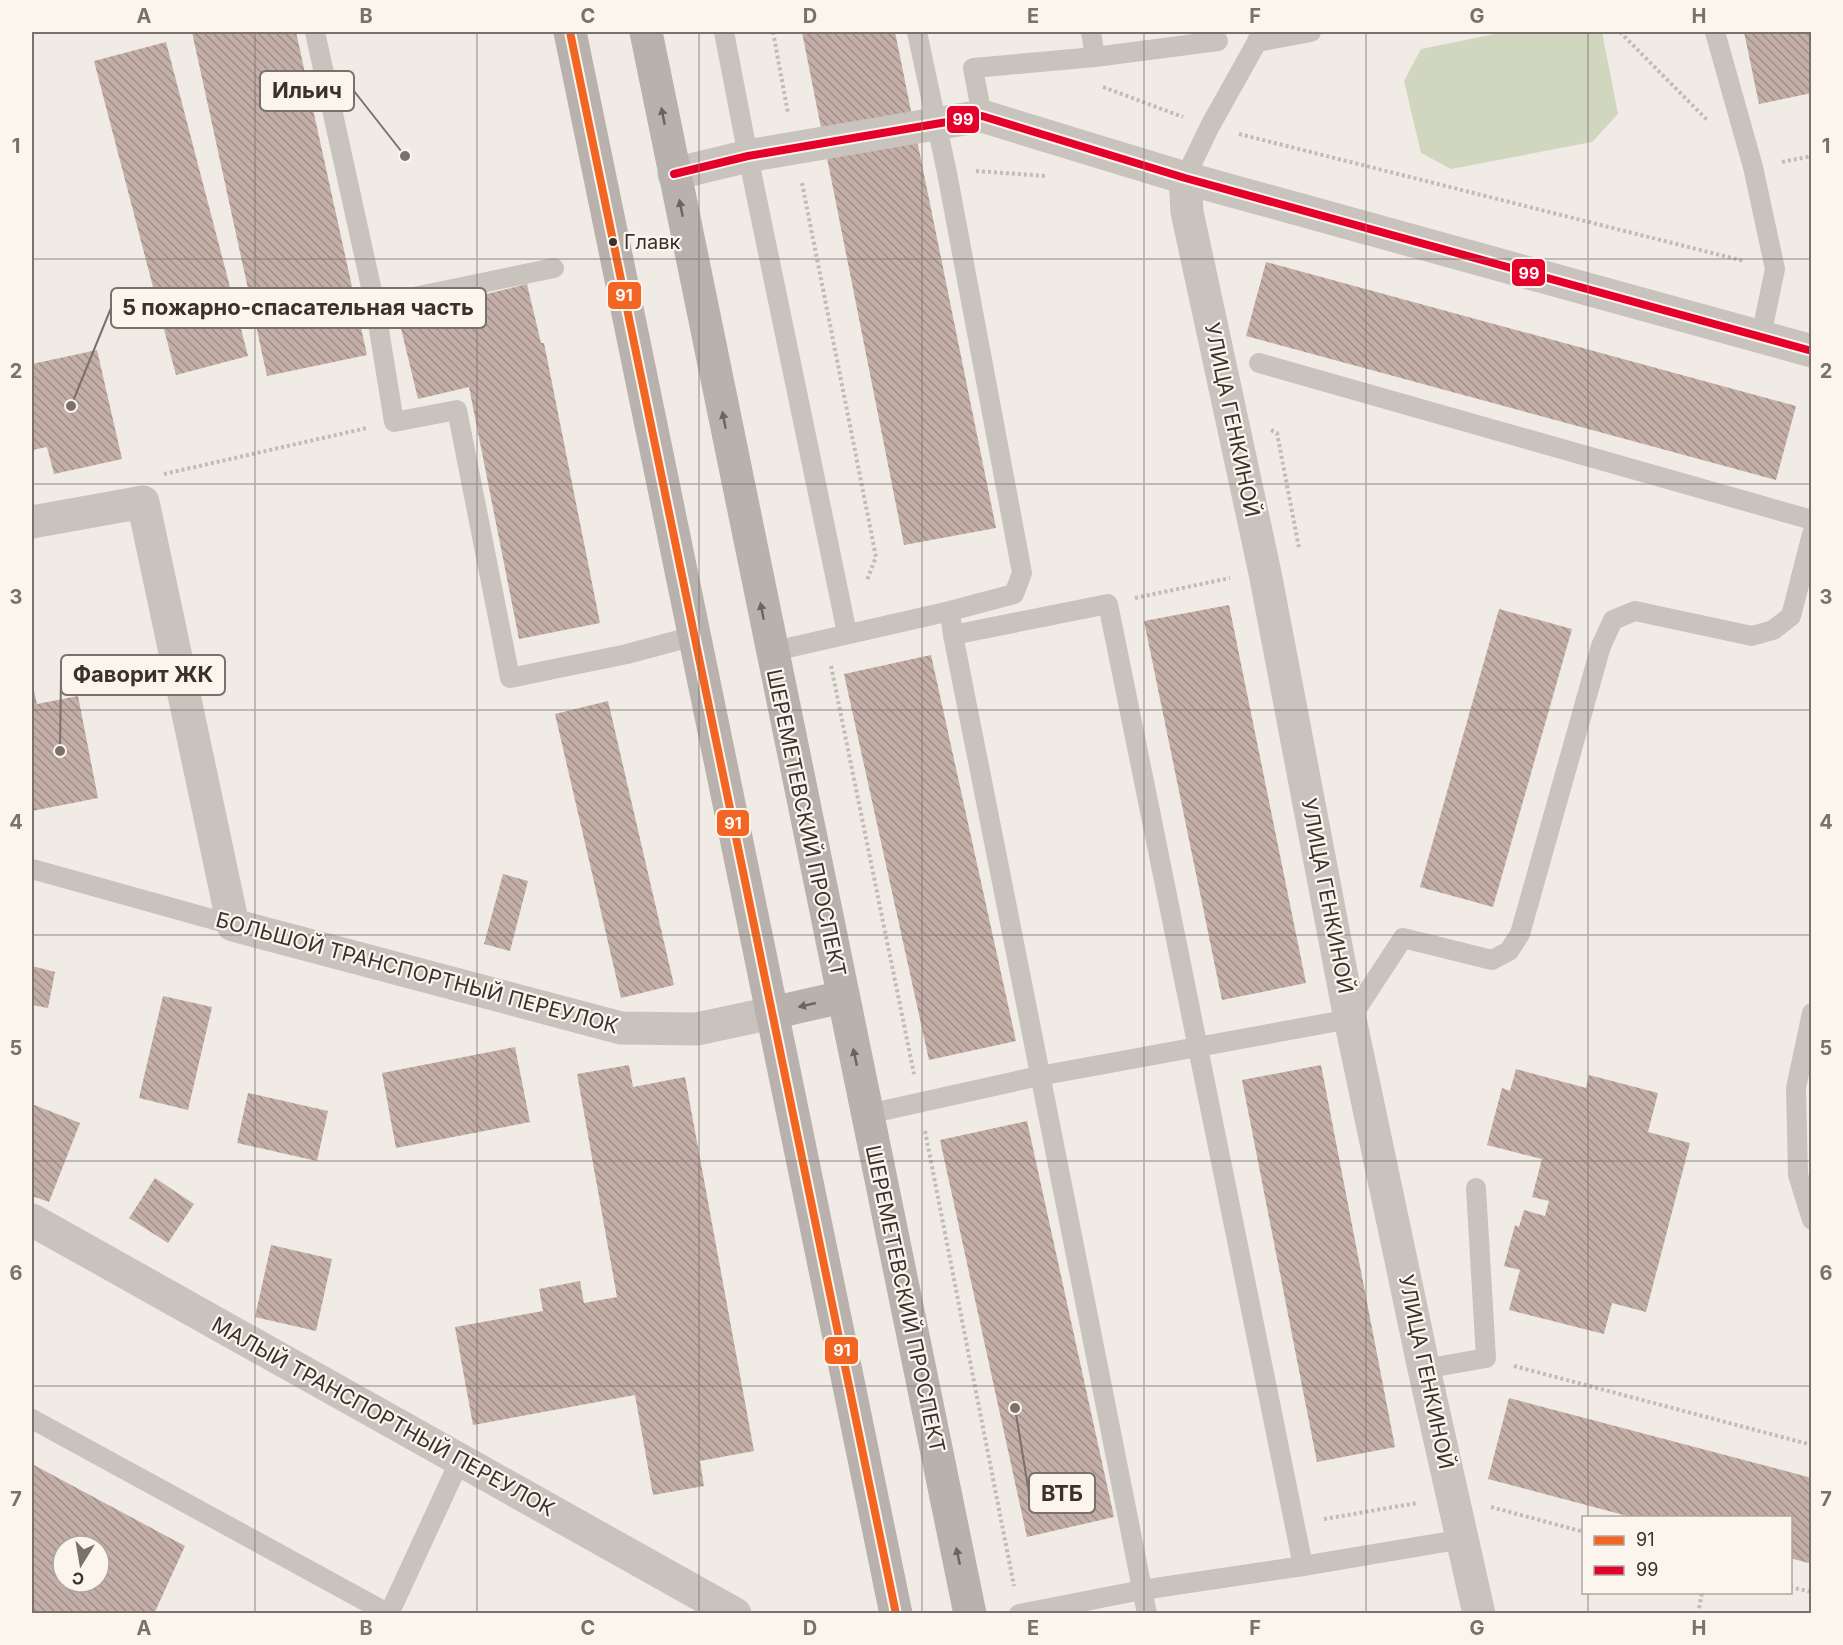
<svg xmlns="http://www.w3.org/2000/svg" width="1843" height="1645" font-family="Inter,sans-serif">
<style>
.green{fill:#d1d6bf}
.building{fill:url(#building-back-hatch);fill-rule:evenodd}
.lines{fill:none;stroke-linecap:round;stroke-linejoin:round}
.path{stroke:#c2bbb6;stroke-width:4;stroke-dasharray:3 3;stroke-linecap:butt}
.service{stroke:#c9c3be;stroke-width:20}
.minor{stroke:#c9c3be;stroke-width:33}
.primary{stroke:#b8b1ad;stroke-width:33}
.bus-1-casing{stroke:#fbf5ee;stroke-width:12}
.bus-2-casing{stroke:#fbf5ee;stroke-width:12}
.bus-1{stroke:#f26522;stroke-width:8}
.bus-2{stroke:#e4002b;stroke-width:8}
.oneway{fill:#6d645f}
.grid{fill:none;stroke:#7a716c;stroke-width:1.5;stroke-opacity:0.55}
.bus-dot{fill:#3b302b;stroke:#fbf5ee;stroke-width:2}
.labels{text-anchor:middle;stroke-width:4.5;stroke-linejoin:round;paint-order:stroke}
.bus-label{font-size:20px;fill:#3b302b;stroke:#fbf5ee;text-anchor:start}
.street-label{font-size:21px;fill:#3b302b;stroke:#fbf5ee}
.leader{fill:none;stroke:#7a716c;stroke-width:2}
.callout-dot{fill:#7a716c;stroke:#fbf5ee;stroke-width:2}
.callout{fill:#fbf5ee;stroke:#7a716c;stroke-width:2}
.callout-label{font-size:22px;text-anchor:middle;font-weight:bold;fill:#3b302b}
.line-badge{stroke:#fbf5ee;stroke-width:2}
.badge-label{font-size:16px;text-anchor:middle;font-weight:bold;fill:#fff}
.neatline{fill:none;stroke:#7a716c;stroke-width:2}
.grid-label{font-size:20px;text-anchor:middle;font-weight:bold;fill:#7a716c}
</style>
<defs>
<pattern id="building-back-hatch" width="6" height="6" patternUnits="userSpaceOnUse" patternTransform="scale(1.5)"><rect width="6" height="6" fill="#c3afa7"/><path d="M-1 5l2 2M0 0l6 6M5-1l2 2" fill="none" stroke="#a08f88"/></pattern>
</defs>
<rect width="100%" height="100%" fill="#f0ebe5"/>
<polygon class="green" points="1505,32 1602,32 1618,114 1592,142 1451,169 1421,153 1404,81 1421,49"/>
<g class="building">
<polygon points="192,32 296,32 367,355 267,376"/>
<polygon points="802,32 895,32 996,528 904,545"/>
<polygon points="1744,32 1812,32 1812,93 1759,104"/>
<polygon points="166,42 248,356 176,375 94,61"/>
<polygon points="1266,262 1796,406 1776,480 1246,336"/>
<polygon points="527,284 541,343 544,343 600,623 519,639 469,387 418,399 398,316"/>
<polygon points="97,350 122,459 54,474 47,447 32,450 32,364"/>
<polygon points="1229,605 1306,983 1222,1000 1144,621"/>
<polygon points="1499,609 1572,629 1493,907 1420,887"/>
<polygon points="931,655 1016,1041 929,1060 844,674"/>
<polygon points="32,682 37,704 78,696 98,798 32,811"/>
<polygon points="608,701 674,985 621,998 555,714"/>
<polygon points="503,874 528,881 510,951 484,944"/>
<polygon points="32,966 55,972 48,1008 32,1005"/>
<polygon points="163,996 212,1007 188,1110 139,1098"/>
<polygon points="515,1047 530,1122 396,1148 382,1073"/>
<polygon points="629,1065 633,1087 685,1077 754,1451 700,1461 704,1486 653,1495 635,1395 473,1425 455,1327 543,1311 539,1289 580,1281 584,1303 617,1297 577,1074"/>
<polygon points="1321,1065 1395,1447 1317,1462 1242,1080"/>
<polygon points="1516,1069 1586,1088 1589,1075 1658,1093 1648,1132 1690,1143 1646,1312 1612,1303 1604,1334 1509,1310 1520,1270 1504,1266 1515,1225 1519,1227 1524,1210 1545,1216 1549,1201 1532,1197 1542,1159 1487,1145 1502,1088 1510,1091"/>
<polygon points="248,1093 328,1111 317,1161 237,1143"/>
<polygon points="32,1104 80,1123 49,1202 32,1196"/>
<polygon points="1027,1121 1114,1517 1027,1537 940,1140"/>
<polygon points="155,1178 194,1204 168,1243 129,1218"/>
<polygon points="271,1245 332,1259 316,1331 255,1317"/>
<polygon points="1509,1398 1812,1478 1812,1564 1790,1558 1790,1518 1635,1518 1488,1479"/>
<path d="M32,1464L185,1546L154,1614H32ZM63,1546H99V1582H63Z"/>
</g>
<g class="lines">
<g class="path">
<polyline points="773,32 788,113"/>
<polyline points="1620,32 1708,121"/>
<polyline points="1103,87 1183,117"/>
<polyline points="1239,134 1744,261"/>
<polyline points="1782,162 1812,156"/>
<polyline points="976,171 1046,176"/>
<polyline points="802,183 876,557 867,580"/>
<polyline points="1271,430 1277,433 1299,548"/>
<polyline points="164,474 367,428"/>
<polyline points="1135,598 1230,578"/>
<polyline points="831,666 914,1074"/>
<polyline points="925,1131 1014,1586"/>
<polyline points="1514,1366 1812,1445"/>
<polyline points="1491,1507 1584,1532"/>
<polyline points="1324,1519 1417,1503"/>
<polyline points="1790,1587 1812,1592"/>
<polyline points="1698,1614 1702,1592"/>
</g>
<g class="service">
<polyline points="315,32 375,305"/>
<polyline points="724,32 748,156 847,633"/>
<polyline points="1091,32 1095,57"/>
<polyline points="1715,32 1753,167 1775,269 1761,336"/>
<polyline points="1257,42 1311,32"/>
<polyline points="982,116 973,68 1095,57 1218,41"/>
<polyline points="1185,178 1210,126 1257,42 1260,32"/>
<polyline points="554,268 375,305 394,422 457,410 510,678 627,654 694,636"/>
<polyline points="1259,363 1812,520"/>
<polyline points="950,611 953,635 1108,604 1303,1566"/>
<polyline points="953,635 1147,1614"/>
<polyline points="770,652 950,611 1014,594 1022,573 947,173 917,32"/>
<polyline points="32,869 233,925"/>
<polyline points="1812,1013 1796,1088 1798,1175 1812,1220"/>
<polyline points="868,1114 1039,1076 1350,1019 1403,938 1492,960 1509,951 1520,934 1601,646 1613,620 1635,611 1752,636 1773,630 1791,616 1812,534"/>
<polyline points="1424,1369 1486,1358 1476,1188"/>
<polyline points="32,1419 389,1614"/>
<polyline points="389,1614 460,1460"/>
<polyline points="1019,1614 1142,1590 1303,1566 1463,1539"/>
</g>
<g class="minor">
<polyline points="674,174 748,156 982,116 1185,178 1812,351"/>
<polyline points="1185,178 1187,212 1265,573 1350,1019 1424,1369 1479,1614"/>
<polyline points="32,522 143,502 233,925 621,1028 697,1029 772,1013"/>
<polyline points="32,1220 735,1614"/>
</g>
<g class="primary">
<polyline points="570,32 896,1614"/>
<path d="M646,32C751,559 862,1086 970,1614"/>
<polyline points="772,1013 842,997"/>
</g>
<defs>
<polyline id="bus-1" points="570,32 896,1614"/>
<polyline id="bus-2" points="674,174 748,156 982,116 1185,178 1812,351"/>
</defs>
<use href="#bus-1" class="bus-1-casing"/>
<use href="#bus-2" class="bus-2-casing"/>
<use href="#bus-1" class="bus-1"/>
<use href="#bus-2" class="bus-2"/>
</g>
<defs><path id="oneway-solid" d="M-6-.8H1V-3.2L6.5 0L1 3.2V.8H-6Z" transform="scale(1.5)"/></defs>
<g class="oneway">
<use href="#oneway-solid" transform="translate(663 116) rotate(-101)"/>
<use href="#oneway-solid" transform="translate(681 208) rotate(-101)"/>
<use href="#oneway-solid" transform="translate(724 420) rotate(-101)"/>
<use href="#oneway-solid" transform="translate(762 611) rotate(-101)"/>
<use href="#oneway-solid" transform="translate(807 1005) rotate(167)"/>
<use href="#oneway-solid" transform="translate(855 1057) rotate(-102)"/>
<use href="#oneway-solid" transform="translate(958 1556) rotate(-102)"/>
</g>
<path class="grid" d="M255,32V1614M477,32V1614M699,32V1614M922,32V1614M1144,32V1614M1366,32V1614M1588,32V1518M32,259H1812M32,484H1812M32,710H1812M32,935H1812M32,1161H1812M32,1386H1812M1588,1592V1614"/>
<circle class="bus-dot" cx="613" cy="242" r="5"/>
<g class="labels">
<g class="bus-label">
<text x="624" y="249">Главк</text>
</g>
<g class="street-label">
<text transform="translate(1232 420) rotate(78)" y="7">УЛИЦА ГЕНКИНОЙ</text>
<text transform="translate(806 823) rotate(78)" y="7">ШЕРЕМЕТЕВСКИЙ ПРОСПЕКТ</text>
<text transform="translate(1327 896) rotate(79)" y="7">УЛИЦА ГЕНКИНОЙ</text>
<text transform="translate(417 973) rotate(15)" y="7">БОЛЬШОЙ ТРАНСПОРТНЫЙ ПЕРЕУЛОК</text>
<text transform="translate(905 1299) rotate(78)" y="7">ШЕРЕМЕТЕВСКИЙ ПРОСПЕКТ</text>
<text transform="translate(1426 1372) rotate(78)" y="7">УЛИЦА ГЕНКИНОЙ</text>
<text transform="translate(383 1417) rotate(29)" y="7">МАЛЫЙ ТРАНСПОРТНЫЙ ПЕРЕУЛОК</text>
</g>
</g>
<path class="leader" d="M405 156L354 91M71 406L111 308M60 751L61 675M1015 1408L1029 1493"/>
<g class="callout-dot">
<circle cx="405" cy="156" r="6"/>
<circle cx="71" cy="406" r="6"/>
<circle cx="60" cy="751" r="6"/>
<circle cx="1015" cy="1408" r="6"/>
</g>
<g class="callout">
<rect x="260" y="71" width="94" height="40" rx="6"/>
<rect x="111" y="288" width="375" height="40" rx="6"/>
<rect x="61" y="655" width="164" height="40" rx="6"/>
<rect x="1029" y="1473" width="66" height="40" rx="6"/>
</g>
<g class="callout-label">
<text x="307" y="98">Ильич</text>
<text x="298" y="315">5 пожарно-спасательная часть</text>
<text x="143" y="682">Фаворит ЖК</text>
<text x="1062" y="1501">ВТБ</text>
</g>
<g class="line-badge">
<rect x="946" y="105" width="34" height="29" rx="6" fill="#e4002b"/>
<rect x="1511" y="258" width="35" height="29" rx="6" fill="#e4002b"/>
<rect x="607" y="281" width="35" height="29" rx="6" fill="#f26522"/>
<rect x="716" y="809" width="34" height="28" rx="6" fill="#f26522"/>
<rect x="824" y="1336" width="35" height="29" rx="6" fill="#f26522"/>
</g>
<g class="badge-label">
<text x="963" y="125">99</text>
<text x="1529" y="279">99</text>
<text x="624" y="301">91</text>
<text x="733" y="829">91</text>
<text x="842" y="1356">91</text>
</g>
<rect width="1843" height="1645" fill="none" stroke="#fbf5ee" stroke-width="66"/>
<rect x="1582" y="1516" width="210" height="78" fill="#fbf5ee" stroke="#aea6a0" stroke-width="1.5"/>
<rect x="1594" y="1536" width="30" height="9" fill="#f26522" stroke="#aea6a0" stroke-width="1.5"/>
<text x="1636" y="1546" font-size="18" fill="#3b302b">91</text>
<rect x="1594" y="1566" width="30" height="9" fill="#e4002b" stroke="#aea6a0" stroke-width="1.5"/>
<text x="1636" y="1576" font-size="18" fill="#3b302b">99</text>
<g transform="translate(81 1564) rotate(191)"><circle r="28" fill="#fbf5ee" stroke="#aea6a0" stroke-width="1.5"/>
<path d="M0-4.5L10 22L0 15L-10 22Z" fill="#7a716c"/>
<text y="-9" font-size="16" font-weight="bold" text-anchor="middle" fill="#3b302b">С</text>
</g>
<rect x="33" y="33" width="1777" height="1579" class="neatline"/>
<g class="grid-label">
<text x="144" y="23">A</text>
<text x="366" y="23">B</text>
<text x="588" y="23">C</text>
<text x="810" y="23">D</text>
<text x="1033" y="23">E</text>
<text x="1255" y="23">F</text>
<text x="1477" y="23">G</text>
<text x="1699" y="23">H</text>
<text x="16" y="153">1</text>
<text x="1826" y="153">1</text>
<text x="16" y="378">2</text>
<text x="1826" y="378">2</text>
<text x="16" y="604">3</text>
<text x="1826" y="604">3</text>
<text x="16" y="829">4</text>
<text x="1826" y="829">4</text>
<text x="16" y="1055">5</text>
<text x="1826" y="1055">5</text>
<text x="16" y="1280">6</text>
<text x="1826" y="1280">6</text>
<text x="16" y="1506">7</text>
<text x="1826" y="1506">7</text>
<text x="144" y="1635">A</text>
<text x="366" y="1635">B</text>
<text x="588" y="1635">C</text>
<text x="810" y="1635">D</text>
<text x="1033" y="1635">E</text>
<text x="1255" y="1635">F</text>
<text x="1477" y="1635">G</text>
<text x="1699" y="1635">H</text>
</g>
</svg>
